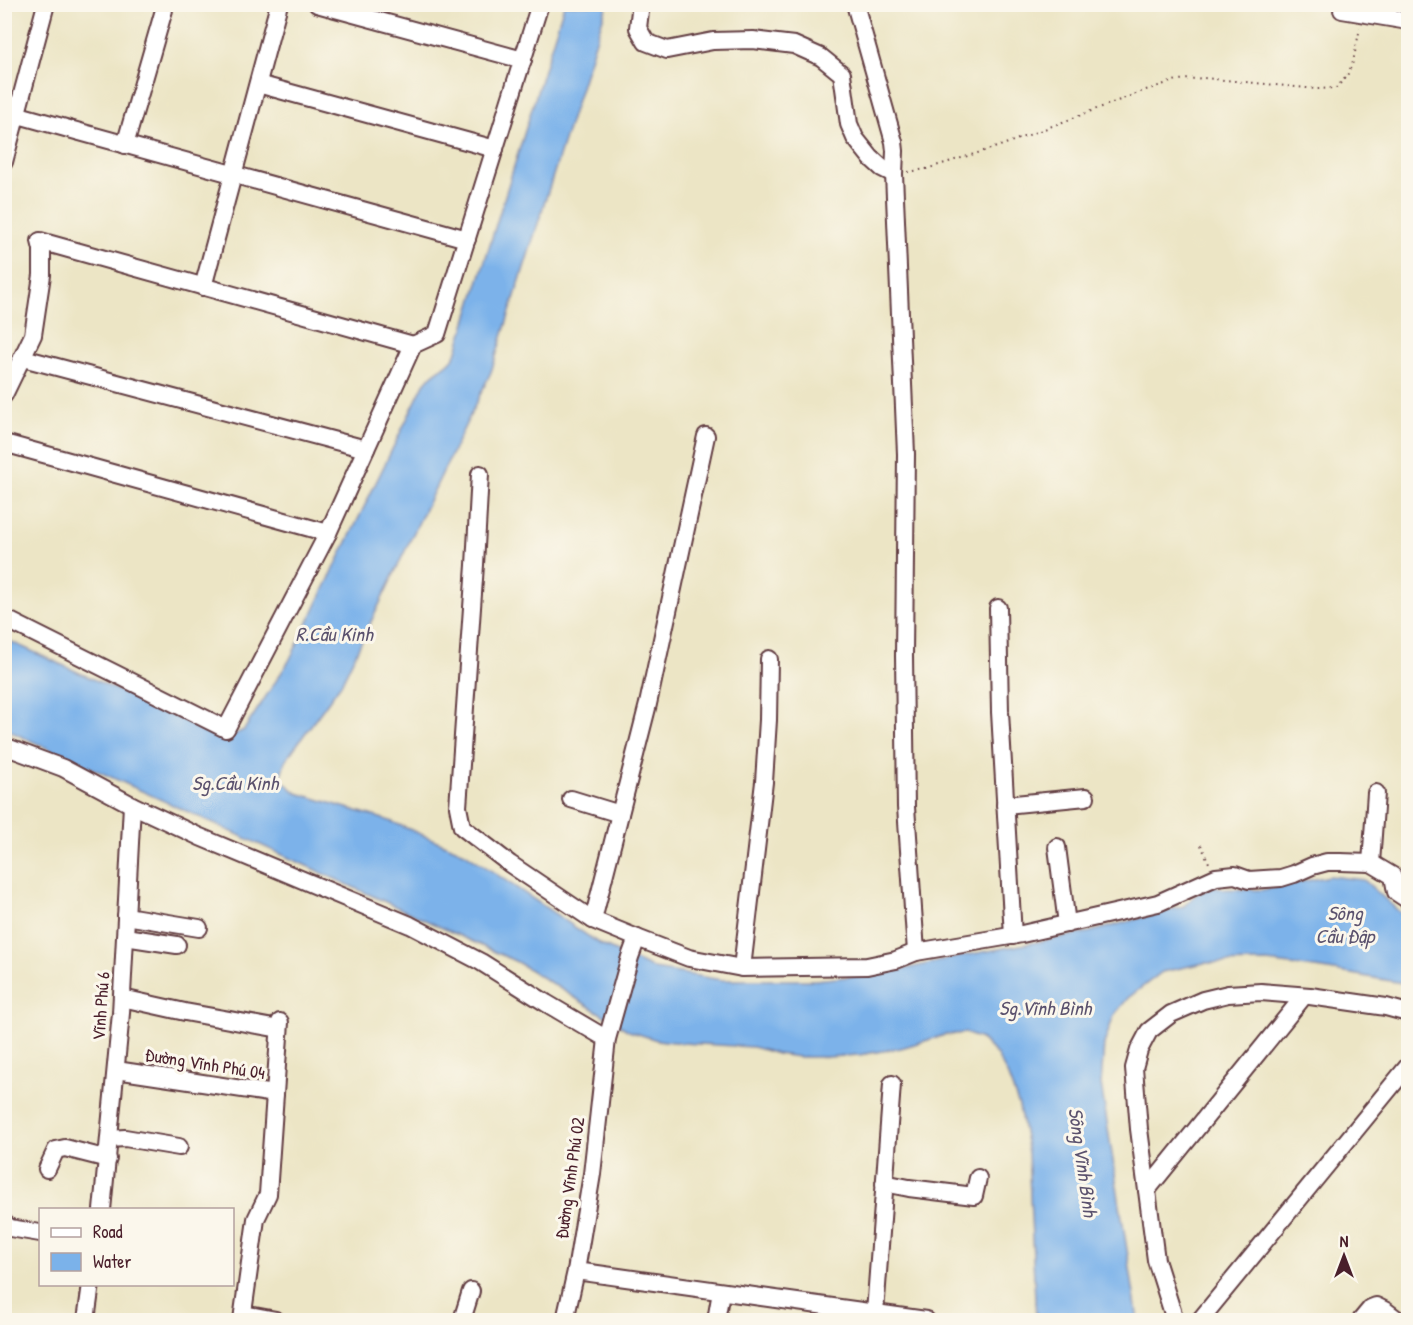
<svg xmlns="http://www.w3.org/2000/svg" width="1413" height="1325" font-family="'Patrick Hand',sans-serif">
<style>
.water{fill:#7bb2ea;stroke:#62688a;stroke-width:1.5}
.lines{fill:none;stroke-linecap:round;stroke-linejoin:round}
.minor-casing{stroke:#623d42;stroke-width:20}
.path{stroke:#623d42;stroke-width:2;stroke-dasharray:1.5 4.5;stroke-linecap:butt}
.minor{stroke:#fff;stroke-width:16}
.labels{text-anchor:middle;stroke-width:6;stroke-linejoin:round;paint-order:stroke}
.street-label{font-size:18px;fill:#4a1f2b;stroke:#fbf7ec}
.water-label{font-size:20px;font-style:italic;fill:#5b526e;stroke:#fbf7ec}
</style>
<rect width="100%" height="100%" fill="#fbf7ec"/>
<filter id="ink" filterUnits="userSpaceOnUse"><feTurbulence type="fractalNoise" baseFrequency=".0167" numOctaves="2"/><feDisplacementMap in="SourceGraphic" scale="12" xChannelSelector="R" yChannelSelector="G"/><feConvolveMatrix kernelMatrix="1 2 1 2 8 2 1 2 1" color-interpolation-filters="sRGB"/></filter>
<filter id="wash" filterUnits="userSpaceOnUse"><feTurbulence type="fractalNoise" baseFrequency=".008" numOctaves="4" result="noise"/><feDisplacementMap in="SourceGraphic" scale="24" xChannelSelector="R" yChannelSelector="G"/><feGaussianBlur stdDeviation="1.35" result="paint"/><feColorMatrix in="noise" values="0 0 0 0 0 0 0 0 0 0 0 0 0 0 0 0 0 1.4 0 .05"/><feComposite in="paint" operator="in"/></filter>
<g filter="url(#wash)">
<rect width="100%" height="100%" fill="#ece5c5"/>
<path class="water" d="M564,5H607L491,372L341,684L285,761L280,779L297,793L390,821L465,853L600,944L654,969L722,980H815L887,973L967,955L1090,932L1184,906L1198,893L1215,886L1224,889L1262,890L1330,876L1364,880L1406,918L1408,919V984L1323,969L1267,962L1204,963L1162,972L1128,998L1114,1015L1104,1044L1101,1084L1138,1320H1036L1028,1153L1019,1106L1007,1074L996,1054L981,1039L965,1033L945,1035L901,1048L859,1055L827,1057H799L777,1054L753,1047L682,1043L657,1040L629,1031L517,962L274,851L5,729V639L214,734L231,736L244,730L289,661L424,384C434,370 449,368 456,354Z"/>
</g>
<g filter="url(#ink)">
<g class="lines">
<defs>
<g id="minor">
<polyline points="317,4 523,60"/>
<polyline points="639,4 640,11 638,28 646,42 667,50 713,41 753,40 794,45 821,57 842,74 849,124 855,138 871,158 882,168 894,174"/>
<polyline points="855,4 894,142 895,151 894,174 906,454 904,656 906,807 916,952"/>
<polyline points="1342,10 1408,21"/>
<polyline points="258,84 495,149"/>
<polyline points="4,111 467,239"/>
<polyline points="125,145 164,10"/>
<polyline points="4,162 46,4"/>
<polyline points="203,287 279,4"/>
<polyline points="23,358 366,449"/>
<polyline points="4,395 33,335 42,275 42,249 40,241 413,345"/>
<polyline points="4,443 328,533"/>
<polyline points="480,474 475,565 458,807 462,827 510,864 593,920 637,938"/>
<polyline points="998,608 1000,712 1013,936"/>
<polyline points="4,618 226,729 328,533 413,345 437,334 540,4"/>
<polyline points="4,746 63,768 132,805 200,837 410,925 481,962 546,1003 607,1039"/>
<polyline points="571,799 620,814"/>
<polyline points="1005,805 1086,797"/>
<polyline points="1057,847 1067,924"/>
<polyline points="1371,863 1376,793"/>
<polyline points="126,916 199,928"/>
<polyline points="593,920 648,704 706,436"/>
<polyline points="125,937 177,945"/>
<polyline points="742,968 764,782 768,720 769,659"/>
<polyline points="122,998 185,1012 274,1028"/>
<polyline points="116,1070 275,1094 268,1194 256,1219 242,1320"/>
<polyline points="275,1094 280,1022"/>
<polyline points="109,1139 125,1138 179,1147"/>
<polyline points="47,1169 56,1150 65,1148 108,1159"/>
<polyline points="884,1183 909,1188 974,1196 978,1178"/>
<polyline points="1147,1190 1304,996"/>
<polyline points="102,1210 121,1013 132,805"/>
<polyline points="4,1223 10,1228 40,1233"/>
<polyline points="576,1271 926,1320"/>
<polyline points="875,1313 892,1084"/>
<polyline points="243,1314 276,1320"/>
<polyline points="86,1320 91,1284"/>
<polyline points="462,1320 471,1291"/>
<polyline points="565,1320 576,1271 592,1174 607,1039 630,957 637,938 689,958 742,968 867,966 896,960 916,952 1022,934 1158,903 1216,877 1235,875 1249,880 1281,878 1294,874 1312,866 1327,862 1340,862 1371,863 1393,876 1396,892 1408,900"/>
<polyline points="716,1320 721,1292"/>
<polyline points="1175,1320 1156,1260 1139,1129 1134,1068 1139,1050 1149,1031 1171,1014 1203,1000 1228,994 1261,992 1310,996 1386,1007 1408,1013"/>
<polyline points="1200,1320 1408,1066"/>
<polyline points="1361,1320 1371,1308 1376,1306 1386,1311 1398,1320"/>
</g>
</defs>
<use href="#minor" class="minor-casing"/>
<g class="path">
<polyline points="908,172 926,169 1000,146 1146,90 1177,80 1204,78 1317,89 1336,88 1347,76 1353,62 1360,28"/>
<polyline points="1201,845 1209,863"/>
</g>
<use href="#minor" class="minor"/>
</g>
</g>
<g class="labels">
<g class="street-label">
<text transform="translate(101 1006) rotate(-86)" y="6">Vĩnh Phú 6</text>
<text transform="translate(205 1064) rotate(9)" y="6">Đường Vĩnh Phú 04</text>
<text transform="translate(570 1178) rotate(-82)" y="6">Đường Vĩnh Phú 02</text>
</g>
<g class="water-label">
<text x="334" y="641">R.Cầu Kinh</text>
<text x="235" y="790">Sg.Cầu Kinh</text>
<text x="1345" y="920">Sông<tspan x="1345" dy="23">Cầu Đập</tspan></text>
<text x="1045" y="1015">Sg.Vĩnh Bình</text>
<text transform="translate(1083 1162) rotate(82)" y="7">Sông Vĩnh Bình</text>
</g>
</g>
<rect width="1413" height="1325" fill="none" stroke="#fbf7ec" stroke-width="24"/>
<rect x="39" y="1208" width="195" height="78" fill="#fbf7ec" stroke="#b4a19f" stroke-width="1.5"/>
<rect x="51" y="1228" width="30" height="9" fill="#ffffff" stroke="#b4a19f" stroke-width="1.5"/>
<text x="93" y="1238" font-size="18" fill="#4a1f2b">Road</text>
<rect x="51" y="1253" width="30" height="18" fill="#7bb2ea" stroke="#b4a19f" stroke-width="1.5"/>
<text x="93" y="1268" font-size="18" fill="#4a1f2b">Water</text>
<g transform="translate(1344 1256)" stroke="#fbf7ec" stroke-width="4.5" paint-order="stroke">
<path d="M0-4.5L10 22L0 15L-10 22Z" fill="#4a1f2b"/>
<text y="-9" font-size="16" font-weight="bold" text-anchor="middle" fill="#4a1f2b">N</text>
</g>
</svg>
